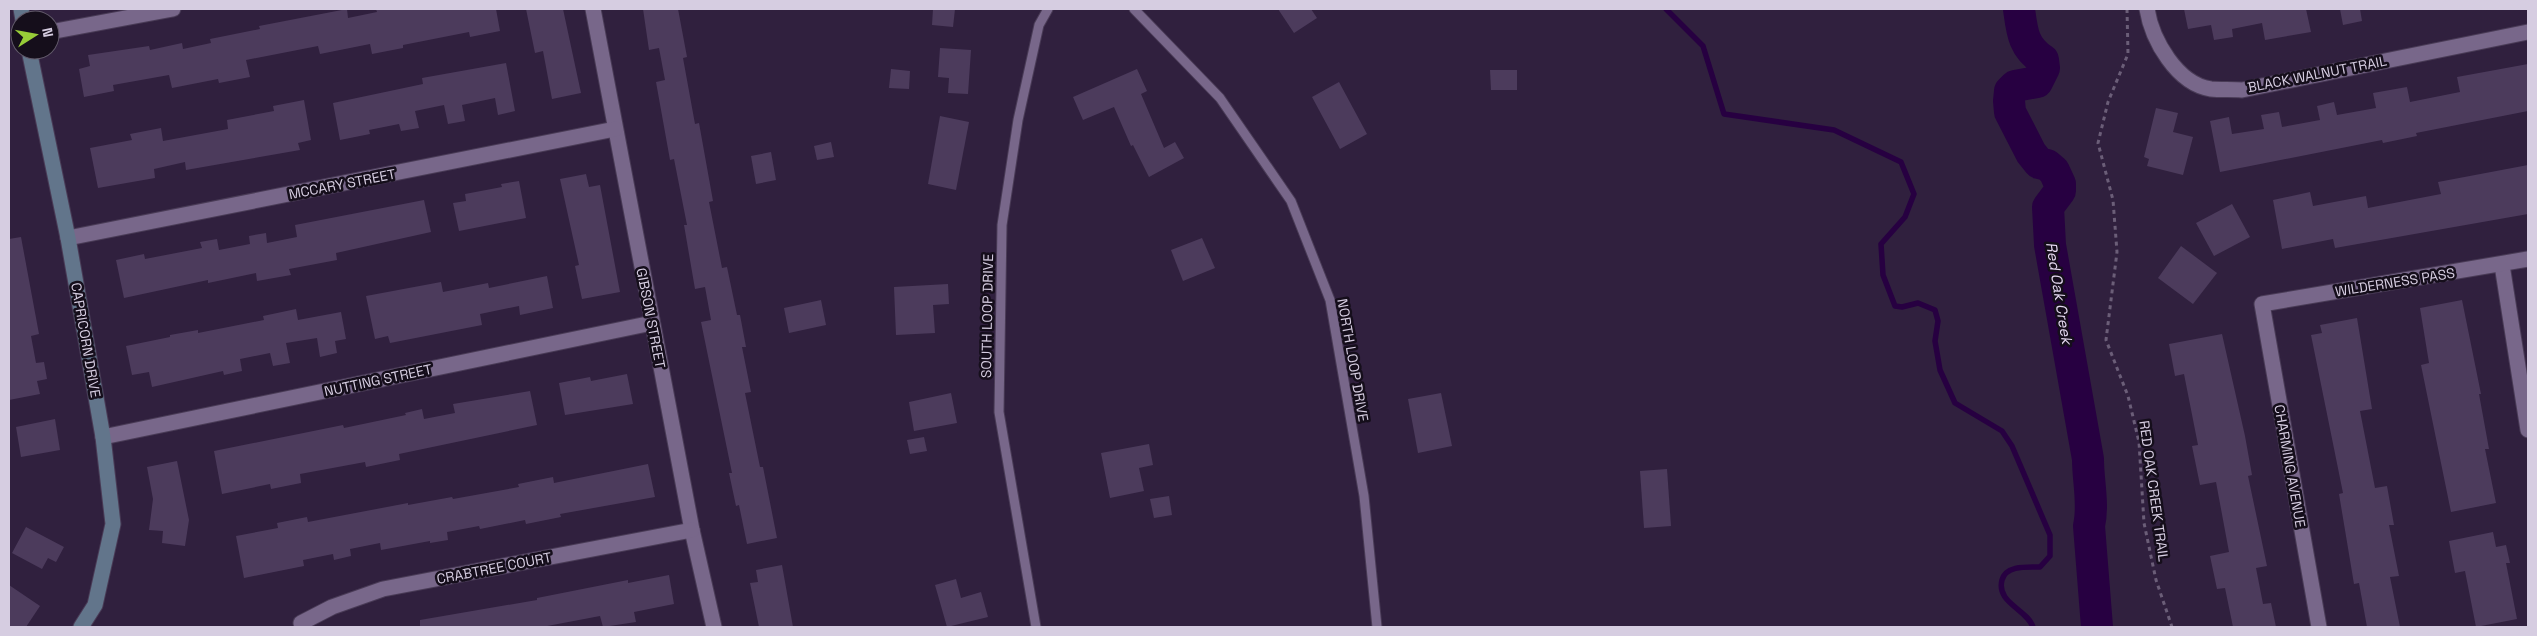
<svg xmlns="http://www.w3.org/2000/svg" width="2537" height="636" font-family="'Space Grotesk',sans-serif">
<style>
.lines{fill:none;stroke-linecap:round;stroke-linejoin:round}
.stream{stroke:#270041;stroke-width:5.5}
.river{stroke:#270041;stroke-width:32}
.building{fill:#4c3b5c}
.lane-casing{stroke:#493b56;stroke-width:11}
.street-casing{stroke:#493b56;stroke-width:17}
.secondary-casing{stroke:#493b56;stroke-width:17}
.path{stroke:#6b5e78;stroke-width:3;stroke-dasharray:4 4;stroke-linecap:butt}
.lane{stroke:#78678a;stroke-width:9}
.street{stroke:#78678a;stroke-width:15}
.secondary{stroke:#62758b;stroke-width:15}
.labels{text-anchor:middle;stroke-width:5;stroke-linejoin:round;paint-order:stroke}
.street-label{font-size:14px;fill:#d6cde1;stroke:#150e1b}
.water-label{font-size:15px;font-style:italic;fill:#e4d8f0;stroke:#150e1b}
</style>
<rect width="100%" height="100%" fill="#30203e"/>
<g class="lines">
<path class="stream" d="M1666,9L1703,46L1724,114L1834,130L1901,162L1914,194L1905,217L1881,244L1883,275L1895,306L1902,307L1918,303L1935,310L1938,321L1935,341L1940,370L1955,403L2002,431L2012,446L2050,535V556L2040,567C2027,567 2006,565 2002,580C1996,603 2027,609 2033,627"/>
<path class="river" d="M2019,9C2022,31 2023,47 2043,60L2044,68L2037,82L2015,86L2010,91L2009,101L2010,112L2031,153L2039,163L2047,165L2054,171L2060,184V191L2048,207L2050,245L2088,459C2088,482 2094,504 2089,526L2097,627"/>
</g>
<g class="building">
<polygon points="347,9 348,18 377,12 376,9 496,9 500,31 470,37 469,32 403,45 403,48 372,54 370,44 320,54 318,46 246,60 250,77 219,83 218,79 172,88 169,75 113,85 114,91 84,97 79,69 90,66 88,55 149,46 150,50 182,43 183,49 211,43 210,39 260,29 259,26"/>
<polygon points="526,9 563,9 581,93 552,99 543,51 535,53"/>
<polygon points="643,9 678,9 687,57 683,58 695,124 699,123 713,201 709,202 722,268 727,267 737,315 740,315 746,347 742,347 751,392 745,393 760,467 763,467 777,538 747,544 739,505 736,506 729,473 732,473 701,322 711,320 705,287 695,289 684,225 687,225 674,159 670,160 656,82 665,80 659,48 649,50"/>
<polygon points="933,9 955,9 953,27 932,25"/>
<polygon points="1278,9 1311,9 1317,18 1294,33"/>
<polygon points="2184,9 2306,9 2311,32 2265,40 2262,23 2232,29 2233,37 2214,40 2211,25 2188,29"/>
<polygon points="2340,9 2360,9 2362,21 2343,25"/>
<polygon points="940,48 971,50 968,94 948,93 949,78 938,77"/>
<polygon points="506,63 515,111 498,115 495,98 462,105 465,121 448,124 444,105 415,111 419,128 401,131 399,124 369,130 370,134 340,140 333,103 423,84 422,78"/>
<polygon points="2528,64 2528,111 2416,133 2417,136 2383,143 2382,140 2220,172 2210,121 2229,117 2232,134 2264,129 2261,115 2279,112 2282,127 2320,120 2317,106 2334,102 2337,115 2376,108 2373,93 2407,87 2410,102 2460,92 2457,77"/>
<polygon points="891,69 910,71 909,89 889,88"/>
<polygon points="1137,69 1147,91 1141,94 1164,148 1175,142 1184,158 1149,177 1133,145 1131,146 1114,107 1083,120 1073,97"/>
<polygon points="1490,70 1517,70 1517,90 1491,90"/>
<polygon points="1339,82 1367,134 1340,149 1312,97"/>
<polygon points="304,100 311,140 298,143 300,150 186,170 185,162 154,169 155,178 98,188 90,148 132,140 130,134 161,128 163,141 228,129 227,120 274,111 273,106"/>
<polygon points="2156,108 2178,113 2173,132 2193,137 2183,175 2147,166 2149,159 2144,157"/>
<polygon points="940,116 969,122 956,190 928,184"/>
<polygon points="831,142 834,157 817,160 814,146"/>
<polygon points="771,152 776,180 756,184 751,156"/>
<polygon points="2528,165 2528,214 2335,248 2333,239 2282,249 2273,200 2310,192 2313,206 2366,196 2368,208 2441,194 2438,182"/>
<polygon points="586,174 589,187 600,185 620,292 582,299 575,266 579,265 560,179"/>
<polygon points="519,181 526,218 459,231 453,203 466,201 465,194 502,187 501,184"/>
<polygon points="424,200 431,232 336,253 337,260 289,269 291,275 257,281 256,273 208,283 208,280 124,298 116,260 144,254 145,259 202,248 200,242 217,239 219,250 250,244 249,236 266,233 267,243 297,237 295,225"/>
<polygon points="2232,204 2250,237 2214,256 2196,223"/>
<polygon points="21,237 39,334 31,336 36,363 44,362 47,379 37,381 40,394 9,400 9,239"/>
<polygon points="1202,238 1215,268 1183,281 1171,250"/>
<polygon points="2181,246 2217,273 2193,304 2158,278"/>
<polygon points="547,276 553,308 520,315 519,306 480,314 482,325 390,343 388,336 375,339 366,296 441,282 443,292 488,283 489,288"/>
<polygon points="948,284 949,304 933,305 935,333 896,335 894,287"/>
<polygon points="821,300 826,325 789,333 784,308"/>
<polygon points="2462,300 2481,394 2479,394 2489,449 2485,449 2496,503 2451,512 2421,365 2429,363 2420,308"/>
<polygon points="296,309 298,320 341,312 346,339 335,341 337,353 320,357 317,338 286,343 290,363 273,366 270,353 240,359 242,371 224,375 223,371 152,387 149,372 132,375 126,346 170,337 170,335 198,330 198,333 264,320 263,316"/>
<polygon points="2357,318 2372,409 2360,411 2375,488 2387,486 2394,525 2389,525 2399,576 2390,577 2400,627 2367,627 2359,583 2354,584 2339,494 2343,493 2311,335 2322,333 2320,325"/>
<polygon points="2222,334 2245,436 2252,475 2248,476 2267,566 2256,568 2263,604 2271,603 2276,627 2233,627 2225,588 2217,589 2210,556 2229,552 2216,482 2200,485 2192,446 2198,445 2184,374 2175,376 2169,344"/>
<polygon points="627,374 633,404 565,415 559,383 590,377 591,381"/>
<polygon points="530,391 537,425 399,454 400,460 366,467 365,462 300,474 301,483 271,489 270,484 222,494 214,451 343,425 344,428 406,415 405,413 422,409 424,419 455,413 453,404"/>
<polygon points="951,393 957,423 914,431 909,402"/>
<polygon points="1441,393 1452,446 1418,453 1408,399"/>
<polygon points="55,419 60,450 21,457 16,427"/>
<polygon points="924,437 927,451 910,454 907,440"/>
<polygon points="1149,444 1153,465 1139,468 1144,491 1110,498 1101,453"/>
<polygon points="177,461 189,520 185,546 162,543 163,531 149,530 153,499 147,467"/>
<polygon points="648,464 655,497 560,514 561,517 526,524 525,520 480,529 479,526 447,532 448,540 430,543 430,541 381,550 380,543 350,549 351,556 334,560 333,554 303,560 304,566 244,578 236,536 278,528 277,523 307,517 308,522 408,503 408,505 452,497 453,499 519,487 518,484 553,477 554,483"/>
<polygon points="1667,469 1671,526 1644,528 1640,471"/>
<polygon points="1169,496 1172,515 1154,518 1150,499"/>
<polygon points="26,527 64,547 56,562 48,558 42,569 12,553"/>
<polygon points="2493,532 2496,547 2506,545 2510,563 2506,563 2517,619 2476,627 2465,571 2455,573 2449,541"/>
<polygon points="782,565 793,627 759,627 750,583 758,582 756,570"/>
<polygon points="669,575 674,604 634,612 636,622 603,627 600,616 542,627 420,627 420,620 537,600 537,598 628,580 628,583"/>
<polygon points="956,579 961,598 981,592 988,617 947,627 935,585"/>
<polygon points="9,585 40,606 26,627 9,627"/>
</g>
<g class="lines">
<defs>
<g id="lane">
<polyline points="1134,9 1220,98 1291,201 1330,300 1364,496 1377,627"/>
<polyline points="1036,627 999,412 1002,225 1018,120 1039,25 1048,9"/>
</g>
<g id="street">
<polyline points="593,9 692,530 714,627"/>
<path d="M2147,9C2152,40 2177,84 2211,89C2221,90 2232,89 2242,90L2528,32"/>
<polyline points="50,32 173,9"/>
<polyline points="68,238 615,129"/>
<polyline points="2502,265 2528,430"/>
<polyline points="103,437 652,323"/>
<polyline points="301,623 332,607 383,589 692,530"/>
<polyline points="2319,627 2262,304 2528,259"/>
</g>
<g id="secondary">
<polyline points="21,9 23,20"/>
<polyline points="29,50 68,238 103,437 113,524 95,605 81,627"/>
</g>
</defs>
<use href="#lane" class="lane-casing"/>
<use href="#street" class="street-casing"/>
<use href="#secondary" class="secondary-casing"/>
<polyline class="path" points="2127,9 2128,54 2108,102 2098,143 2113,200 2117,252 2106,340 2128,396 2139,442 2144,523 2156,580 2172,627"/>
<use href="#lane" class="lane"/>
<use href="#street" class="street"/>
<use href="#secondary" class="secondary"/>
</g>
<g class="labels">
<g class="street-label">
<text transform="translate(2317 74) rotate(-11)" y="5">BLACK WALNUT TRAIL</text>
<text transform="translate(342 184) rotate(-11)" y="5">MCCARY STREET</text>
<text transform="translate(2395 282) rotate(-9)" y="5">WILDERNESS PASS</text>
<text transform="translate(987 316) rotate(-89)" y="5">SOUTH LOOP DRIVE</text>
<text transform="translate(651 318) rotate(79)" y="5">GIBSON STREET</text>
<text transform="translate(86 340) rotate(80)" y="5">CAPRICORN DRIVE</text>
<text transform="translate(1353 360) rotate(80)" y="5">NORTH LOOP DRIVE</text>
<text transform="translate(378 380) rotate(-12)" y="5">NUTTING STREET</text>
<text transform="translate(2290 466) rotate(80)" y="5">CHARMING AVENUE</text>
<text transform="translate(2154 491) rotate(82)" y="5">RED OAK CREEK TRAIL</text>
<text transform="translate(494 568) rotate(-11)" y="5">CRABTREE COURT</text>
</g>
<g class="water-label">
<text transform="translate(2059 293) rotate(81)" y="5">Red Oak Creek</text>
</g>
</g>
<rect width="2537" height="636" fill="none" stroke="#d6cde1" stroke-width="20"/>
<g transform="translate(35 35) rotate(79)"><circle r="24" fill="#150e1b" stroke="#625a6a"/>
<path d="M0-4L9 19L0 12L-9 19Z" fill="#97cc38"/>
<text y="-8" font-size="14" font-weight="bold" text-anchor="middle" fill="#d6cde1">N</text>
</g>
</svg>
